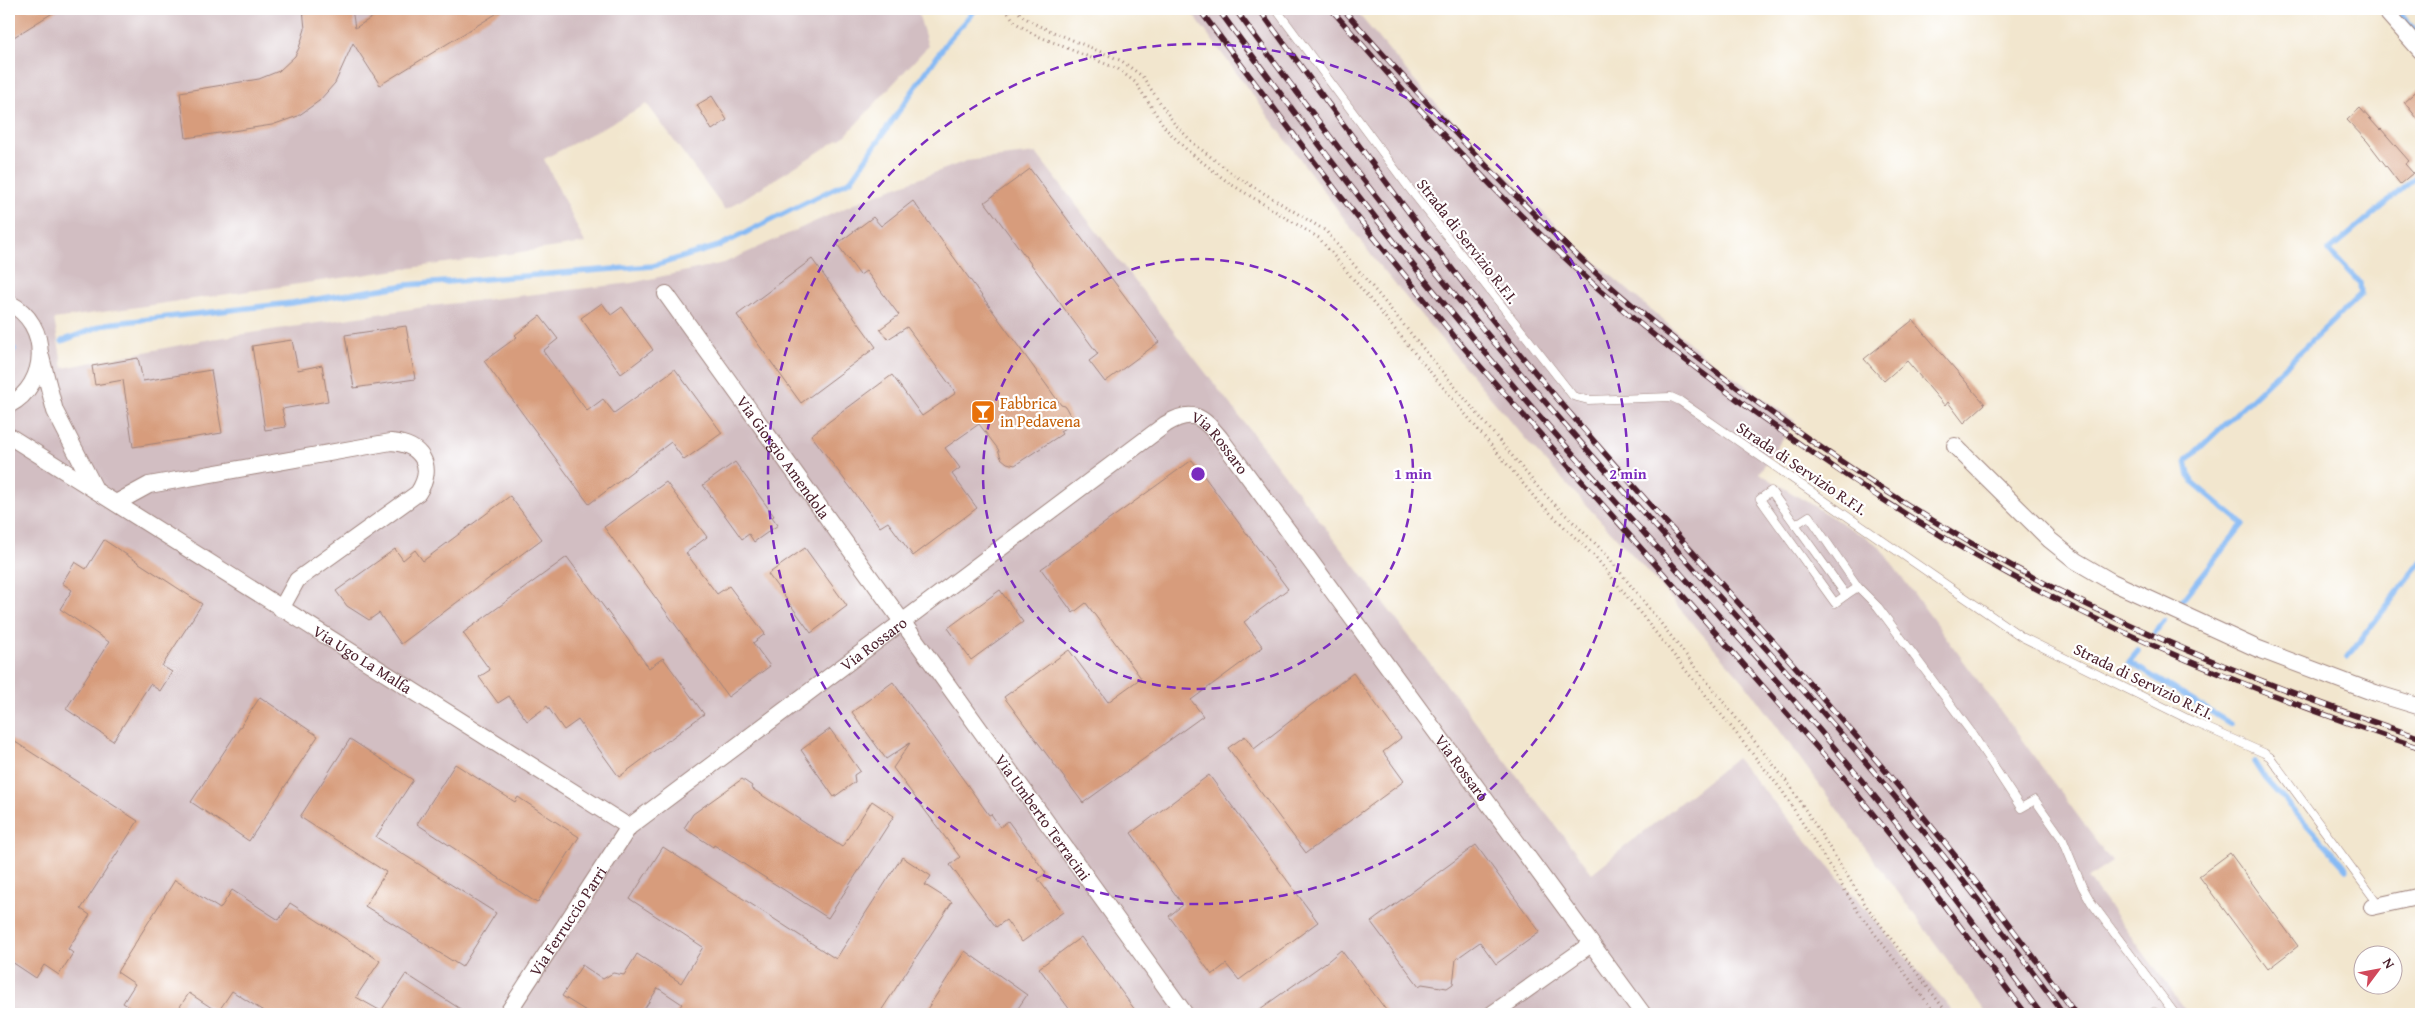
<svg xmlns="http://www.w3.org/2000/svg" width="2430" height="1023" font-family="'Gentium Book Plus',serif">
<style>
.industrial{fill:#d2bec2}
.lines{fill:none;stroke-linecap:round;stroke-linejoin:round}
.stream{stroke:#86baf4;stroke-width:5.5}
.building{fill:#d79c7b}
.lane-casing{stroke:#9e827c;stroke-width:9}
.street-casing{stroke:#9e827c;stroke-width:18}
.path{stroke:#9e827c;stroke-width:3;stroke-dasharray:1 4;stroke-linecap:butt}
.lane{stroke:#fff;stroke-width:8}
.street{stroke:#fff;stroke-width:16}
.rail-casing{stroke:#4a1f2b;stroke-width:5.5}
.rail{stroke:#fff;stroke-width:4;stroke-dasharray:11;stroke-linecap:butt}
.ring{fill:none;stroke:#7b2cbf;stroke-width:2.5;stroke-dasharray:9 6}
.labels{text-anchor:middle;stroke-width:4.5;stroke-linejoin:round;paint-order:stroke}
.street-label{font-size:16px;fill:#4a1f2b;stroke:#fff}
.food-label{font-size:16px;fill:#c56008;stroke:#fff;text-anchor:start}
.centre{fill:#7b2cbf;stroke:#fff;stroke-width:2.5}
.ring-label{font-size:15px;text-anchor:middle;font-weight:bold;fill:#7b2cbf;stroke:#fff;stroke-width:4.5;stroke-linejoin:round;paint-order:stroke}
</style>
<rect width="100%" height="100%" fill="#fff"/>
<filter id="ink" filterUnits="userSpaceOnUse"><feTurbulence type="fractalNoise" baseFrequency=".02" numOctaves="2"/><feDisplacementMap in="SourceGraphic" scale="10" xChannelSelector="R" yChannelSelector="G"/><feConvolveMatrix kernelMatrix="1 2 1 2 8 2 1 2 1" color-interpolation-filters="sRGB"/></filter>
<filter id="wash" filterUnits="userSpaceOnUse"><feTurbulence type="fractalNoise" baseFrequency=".0096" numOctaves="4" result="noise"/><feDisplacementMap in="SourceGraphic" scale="20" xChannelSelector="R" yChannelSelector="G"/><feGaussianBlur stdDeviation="1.12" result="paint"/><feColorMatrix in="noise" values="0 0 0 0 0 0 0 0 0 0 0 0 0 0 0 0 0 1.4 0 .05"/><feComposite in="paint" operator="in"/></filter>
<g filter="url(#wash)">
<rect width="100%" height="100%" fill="#f2e6ce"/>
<g class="industrial">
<polygon points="9,9 917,9 928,46 846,135 725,210 647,104 544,159 585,243 54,319 63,368 211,339 431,306 631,283 724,263 867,198 966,161 1036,153 1592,873 1736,758 1955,1014 9,1014"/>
<polygon points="1189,9 1354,9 1423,90 1571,241 1708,359 1795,421 1759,473 1878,545 2112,862 2088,878 2189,1014 1987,1014 1744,682 1638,561 1534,449 1377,263"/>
</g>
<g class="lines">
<g class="stream">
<polyline points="2396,9 2421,38"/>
<polyline points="2420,61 2421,62"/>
<polyline points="62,341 106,324 292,303 407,285 653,266 719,246 851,180 949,39 976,9"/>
<polyline points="9,350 14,349"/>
<polyline points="2180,603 2243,524 2194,483 2189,476 2186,461 2361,294 2360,283 2329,251 2421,173"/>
<polyline points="2155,632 2164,621"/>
<polyline points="2138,651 2129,662 2231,724"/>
<polyline points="2347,657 2421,562"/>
<polyline points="2254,762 2265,779 2347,869"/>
</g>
</g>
<g id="blocks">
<g class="building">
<polygon points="9,9 59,9 9,40"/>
<polygon points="303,9 352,9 355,28 386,9 504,9 380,85 353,43 335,83 319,101 298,116 272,125 186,138 180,92 259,79 279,71 295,56 299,48 305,29"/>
<polygon points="2421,87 2421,123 2404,102"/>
<polygon points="712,96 727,120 712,130 697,105"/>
<polygon points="2360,108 2380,130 2381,129 2409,161 2405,164 2413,173 2400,184 2367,141 2347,120"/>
<polygon points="1030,169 1159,342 1105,382 1089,361 1098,354 985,202"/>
<polygon points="913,201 1061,405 1065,406 1071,417 1070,425 1060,431 1062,434 1015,465 1007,463 1001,458 998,449 979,424 945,448 960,468 952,474 977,508 913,556 888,522 880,527 811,435 892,375 922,416 956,393 907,327 888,339 880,329 899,315 866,271 860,275 837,244 873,217 881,226"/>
<polygon points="812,259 876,347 801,403 737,315"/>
<polygon points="602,303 611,315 622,307 653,350 621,374 581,318"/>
<polygon points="540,316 558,339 543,351 587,411 603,399 614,413 675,369 722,433 684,460 671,442 589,504 484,361 517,337 515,335"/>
<polygon points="1913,320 1985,404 1964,423 1948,402 1945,406 1907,361 1884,381 1864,359"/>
<polygon points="406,326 415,379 354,388 345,335"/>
<polygon points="292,340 298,370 322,365 328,401 282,409 286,427 265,430 252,346"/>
<polygon points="138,358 143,381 211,370 222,433 133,447 123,380 95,385 92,366"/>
<polygon points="1192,460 1288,589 1244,622 1263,647 1191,700 1203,716 1083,803 1004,697 1069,650 1108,702 1141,678 1086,603 1073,613 1041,569"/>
<polygon points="735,462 774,516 772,517 778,525 754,542 749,534 742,539 703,485"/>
<polygon points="666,482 707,537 686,553 717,594 729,586 765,634 753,643 770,666 728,697 604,527"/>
<polygon points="510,496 542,539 401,644 379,613 369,620 347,606 336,591 395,549 403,560 415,550 423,561"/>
<polygon points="104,540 202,604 162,666 172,672 160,691 150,684 113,741 66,709 109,642 60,609 72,590 62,583 75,562 86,569"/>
<polygon points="805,548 847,606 811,633 768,574"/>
<polygon points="567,557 649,668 663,658 704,714 619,777 578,720 564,730 547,706 527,721 509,696 498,703 479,677 490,670 463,633"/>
<polygon points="1000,590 1023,622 971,660 948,628"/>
<polygon points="1353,673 1401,738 1383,752 1404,781 1306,853 1228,748 1245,736 1254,749"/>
<polygon points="893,682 989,815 991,814 1000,827 1008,821 1046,873 1038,879 1063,912 1022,942 1006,920 996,927 950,865 960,857 893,768 910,743 886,759 852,712"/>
<polygon points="260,697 318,736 249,841 191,802"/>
<polygon points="830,729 860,771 854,775 855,782 834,797 801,750"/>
<polygon points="9,738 138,821 81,909 90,915 68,949 73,953 59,975 44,965 36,978 9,960"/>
<polygon points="350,739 413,780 376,837 496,913 462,967 365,906 386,872 300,817"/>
<polygon points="455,764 515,802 518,797 579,837 537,903 417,824"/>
<polygon points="1209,775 1318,922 1239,980 1226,964 1212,975 1169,916 1183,905 1131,833"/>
<polygon points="742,779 752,786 751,788 842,847 872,801 894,816 828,918 714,845 713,847 684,828 693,814"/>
<polygon points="1476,845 1540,932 1496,964 1480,942 1456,959 1453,984 1447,988 1422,984 1419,986 1371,922"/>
<polygon points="663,847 836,959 902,857 931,876 925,885 952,902 879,1014 675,1014 682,1004 658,988 641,1014 591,1014 562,996 582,965 603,979 613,973 624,975 637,954 681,983 703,947 630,899"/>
<polygon points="2230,853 2298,946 2268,969 2199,876"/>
<polygon points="175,880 220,909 232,890 279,920 290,903 380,961 356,997 381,1011 406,974 468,1014 268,1014 232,991 218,1012 189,993 175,1014 141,1014 123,1003 135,984 117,972"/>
<polygon points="1081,937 1138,1014 1073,1014 1039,968"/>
<polygon points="1341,950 1389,1014 1253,1014 1329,960"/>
<polygon points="965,951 1027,995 1014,1014 924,1014"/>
</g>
</g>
</g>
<g filter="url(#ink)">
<use href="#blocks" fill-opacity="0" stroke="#9e827c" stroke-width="1"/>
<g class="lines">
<defs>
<g id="lane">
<polyline points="1276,9 1409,188 1573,396 1588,400 1671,397 1680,401 2022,637 2196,723 2264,753 2270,757 2379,905"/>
<polygon points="1771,491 1846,595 1835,603 1760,499"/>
<polyline points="1795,525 1809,516 1858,587 1846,595"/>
<polyline points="1858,587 1878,607 1971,732 2021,808 2035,800 2063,840 2082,886 2091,902 2175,1014"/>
<polyline points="2154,1012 2156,1014"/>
</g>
<g id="street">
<polyline points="2384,9 2421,51"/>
<path id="s1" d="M666,294L1185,1014"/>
<path d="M9,303C51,324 49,384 9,405"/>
<polyline points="40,353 55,411 95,489"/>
<path id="s2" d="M9,436L629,827"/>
<polyline points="1955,446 2050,540 2076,561 2112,582 2256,648 2375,693 2421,707"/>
<path d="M116,503L149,485L391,442C421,444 436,466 418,493L297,580L281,609"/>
<polyline points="2372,907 2421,896"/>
<path id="s3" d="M507,1014L629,827L1166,424C1192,408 1202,416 1220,438L1643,1014"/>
<polyline points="1492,1014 1591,944"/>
</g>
</defs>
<use href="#lane" class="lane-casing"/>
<use href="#street" class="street-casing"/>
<g class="path">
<polyline points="1005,9 1016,23 1033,34 1118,69 1135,82 1166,129 1187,150 1229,183 1319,238 1535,498 1597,559 1783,792 1859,913 1936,1014"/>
<polyline points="1016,9 1022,16 1037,25 1122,61 1142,76 1174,123 1193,143 1234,175 1326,231 1542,492 1604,552 1791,787 1867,907 1948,1014"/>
</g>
<use href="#lane" class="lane"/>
<use href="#street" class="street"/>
<defs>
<g id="rail">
<polyline points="1199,9 1338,193 1458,341 1843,777 1903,851 2026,1014"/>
<path d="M1218,9C1312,137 1408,264 1512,384C1602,490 1699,591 1790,696C1879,797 1961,905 2041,1014"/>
<path d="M1235,9C1327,134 1420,257 1522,375C1644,518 1775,653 1895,797C1954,867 2010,940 2064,1014"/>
<path d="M1259,9C1355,140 1450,273 1556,397C1644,501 1738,600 1828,704C1915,803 1998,907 2076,1014"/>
<path d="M1331,9C1410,100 1491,190 1580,272C1631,319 1686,361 1742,403C1818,458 1896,511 1978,557C2114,635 2273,699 2421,748"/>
<path d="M1343,9C1420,97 1499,183 1585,263C1637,312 1693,355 1750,397C1825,452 1902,504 1983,550C2119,627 2273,689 2421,738"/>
</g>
</defs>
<use href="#rail" class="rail-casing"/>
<use href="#rail" class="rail"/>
</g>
</g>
<g class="ring">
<circle cx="1198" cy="474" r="215"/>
<circle cx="1198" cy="474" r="430"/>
</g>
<defs>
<symbol id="bar-square" viewBox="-11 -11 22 22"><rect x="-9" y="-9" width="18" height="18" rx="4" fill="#e8710a" stroke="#fff"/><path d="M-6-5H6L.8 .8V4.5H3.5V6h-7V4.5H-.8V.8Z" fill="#fff"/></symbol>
</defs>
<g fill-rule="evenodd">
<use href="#bar-square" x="969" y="398" width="28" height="28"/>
</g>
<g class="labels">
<g class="street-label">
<text transform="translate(1468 241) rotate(52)" y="6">Strada di Servizio R.F.I.</text>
<text dy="6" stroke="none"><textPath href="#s3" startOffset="962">Via Rossaro</textPath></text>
<text dy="6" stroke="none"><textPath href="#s1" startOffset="201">Via Giorgio Amendola</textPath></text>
<text transform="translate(1802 468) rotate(34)" y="6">Strada di Servizio R.F.I.</text>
<text dy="6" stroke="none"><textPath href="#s3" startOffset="529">Via Rossaro</textPath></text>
<text dy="6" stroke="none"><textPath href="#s2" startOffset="418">Via Ugo La Malfa</textPath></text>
<text transform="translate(2144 681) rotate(26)" y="6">Strada di Servizio R.F.I.</text>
<text dy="6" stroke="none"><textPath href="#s3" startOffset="1368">Via Rossaro</textPath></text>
<text dy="6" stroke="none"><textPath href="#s1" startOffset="645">Via Umberto Terracini</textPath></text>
<text dy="6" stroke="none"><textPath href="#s3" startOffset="111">Via Ferruccio Parri</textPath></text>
</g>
<g class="food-label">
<text x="1000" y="409">Fabbrica<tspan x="1000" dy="18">in Pedavena</tspan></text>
</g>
</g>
<circle cx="1198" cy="474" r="8" class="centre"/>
<g class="ring-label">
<text x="1413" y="479">1 min</text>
<text x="1628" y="479">2 min</text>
</g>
<rect width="2430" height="1023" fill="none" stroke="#fff" stroke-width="30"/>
<g transform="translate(2378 970) rotate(58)"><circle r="24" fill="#ffffff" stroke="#b7a5aa"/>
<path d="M0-4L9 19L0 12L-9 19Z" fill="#d1495b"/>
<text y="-8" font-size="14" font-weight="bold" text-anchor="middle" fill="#4a1f2b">N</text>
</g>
</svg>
